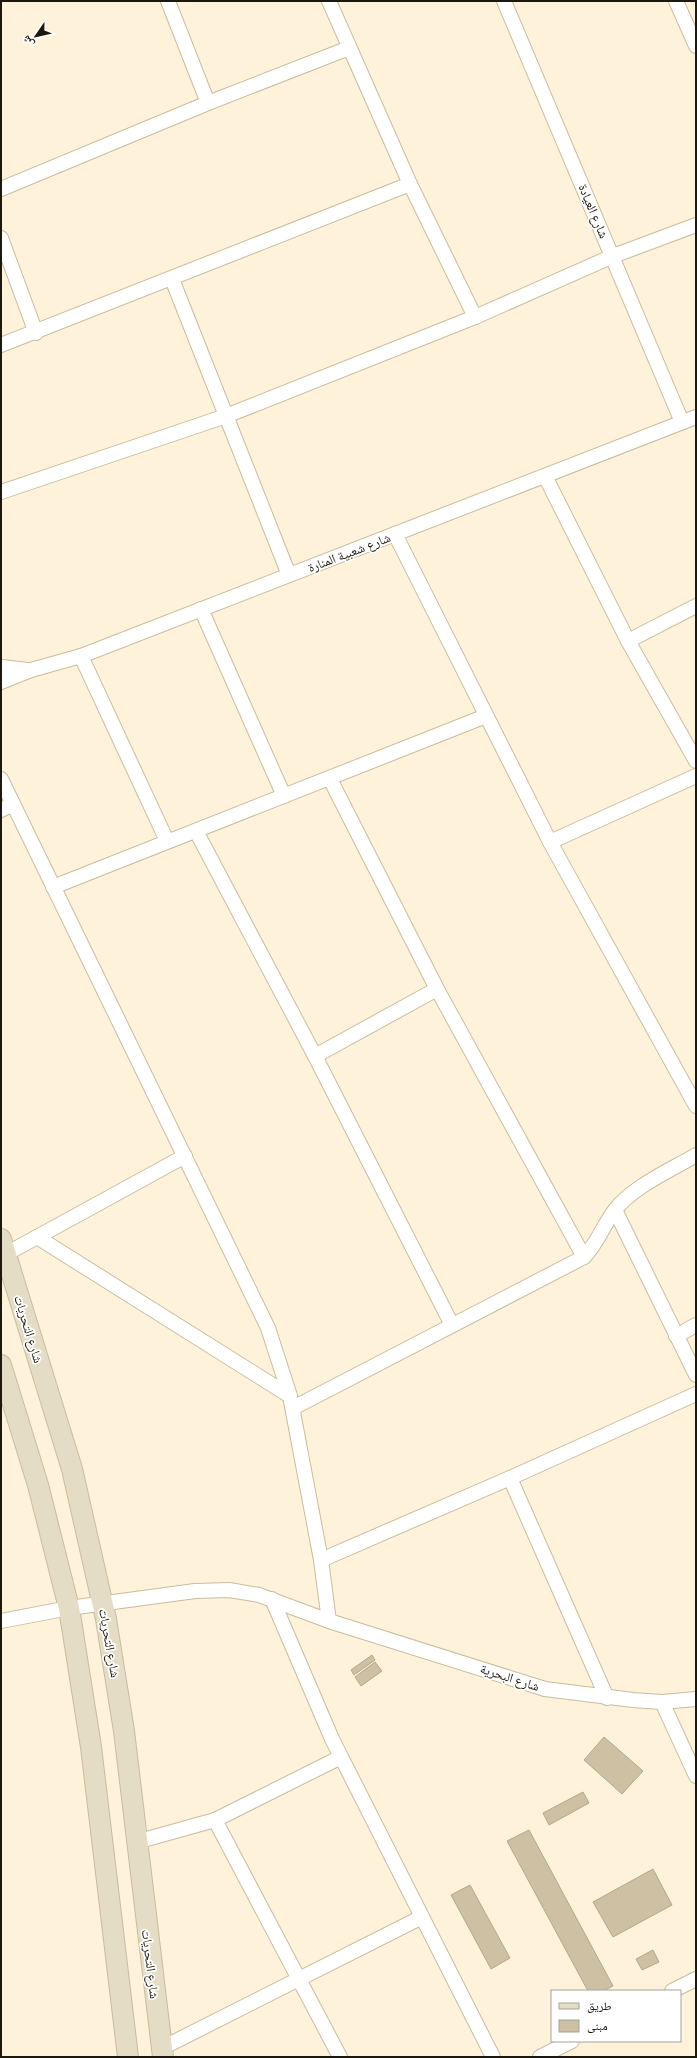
<svg xmlns="http://www.w3.org/2000/svg" width="697" height="2058" font-family="'Exo 2','Noto Naskh Arabic',sans-serif">
<style>
.building{fill:#cec0a2;stroke:#b4a789}
.lines{fill:none;stroke-linecap:round;stroke-linejoin:round}
.minor-casing{stroke:#c9bb9e;stroke-width:16}
.secondary-casing{stroke:#c9bb9e;stroke-width:22}
.minor{stroke:#fff;stroke-width:14}
.secondary{stroke:#e5dcc5;stroke-width:20}
.labels{text-anchor:middle;stroke-width:3.5;stroke-linejoin:round;paint-order:stroke}
.street-label{font-size:13px;fill:#1d180d;stroke:#fff}
</style>
<rect width="100%" height="100%" fill="#fef3da"/>
<g class="building">
<polygon points="372,1655 375,1660 354,1675 351,1670"/>
<polygon points="375,1662 382,1671 361,1686 355,1677"/>
<polygon points="604,1737 643,1771 622,1794 584,1760"/>
<polygon points="583,1792 589,1803 549,1825 543,1813"/>
<polygon points="529,1830 613,1986 603,1991 588,1991 507,1841"/>
<polygon points="653,1869 672,1905 613,1937 593,1902"/>
<polygon points="470,1885 510,1958 491,1969 451,1895"/>
<polygon points="653,1950 659,1962 642,1970 636,1959"/>
</g>
<g class="lines">
<defs>
<g id="minor">
<polyline points="168,1 208,103"/>
<polyline points="329,1 410,184 475,317"/>
<polyline points="504,1 682,422"/>
<polyline points="676,1 696,46"/>
<polyline points="1,189 208,103 349,48"/>
<polyline points="1,238 36,333"/>
<polyline points="172,279 289,575"/>
<polyline points="1,345 410,184"/>
<polyline points="545,476 628,641 696,761"/>
<polyline points="1,492 226,416 475,317 613,256 696,225"/>
<polyline points="395,534 550,842 696,1106"/>
<polyline points="201,609 284,796"/>
<polyline points="628,641 696,606"/>
<polyline points="81,656 167,841"/>
<polyline points="1,667 28,670"/>
<polyline points="1,682 31,670 81,656 696,417"/>
<polyline points="1,779 268,1328 290,1396 321,1560 329,1621 259,1595 229,1590 195,1591 69,1608 1,1621"/>
<polyline points="330,779 437,989 584,1257"/>
<polyline points="1,810 13,804"/>
<polyline points="196,831 315,1056 452,1325"/>
<polyline points="550,842 696,776"/>
<polyline points="53,887 486,716"/>
<polyline points="315,1056 437,989"/>
<polyline points="615,1210 696,1375"/>
<polyline points="37,1237 290,1396"/>
<polyline points="6,1254 185,1156"/>
<polyline points="676,1336 696,1325"/>
<path d="M293,1408L584,1257C598,1243 603,1225 615,1210C632,1187 671,1170 696,1155"/>
<polyline points="510,1478 607,1698"/>
<polyline points="321,1560 510,1478 696,1394"/>
<polyline points="272,1599 332,1739 493,2057"/>
<polyline points="329,1621 545,1689 633,1700 662,1702 696,1699"/>
<polyline points="662,1702 696,1776"/>
<polyline points="215,1820 340,2057"/>
<polyline points="136,1842 215,1820 341,1757"/>
<polyline points="672,1991 696,1979"/>
<polyline points="162,2048 422,1917"/>
<polyline points="540,2057 572,2041"/>
</g>
<g id="secondary">
<polyline points="1,1239 72,1469 106,1619 124,1731 163,2057"/>
<polyline points="1,1365 38,1485 69,1608 91,1747 128,2057"/>
</g>
</defs>
<use href="#minor" class="minor-casing"/>
<use href="#secondary" class="secondary-casing"/>
<use href="#minor" class="minor"/>
<use href="#secondary" class="secondary"/>
</g>
<g class="labels">
<g class="street-label">
<text transform="translate(594 211) rotate(67)" y="5">شارع العيادة</text>
<text transform="translate(349 552) rotate(-21)" y="5">شارع شعبية المنارة</text>
<text transform="translate(29 1329) rotate(73)" y="5">شارع التحريات</text>
<text transform="translate(110 1643) rotate(80)" y="5">شارع التحريات</text>
<text transform="translate(510 1677) rotate(18)" y="5">شارع البحرية</text>
<text transform="translate(151 1964) rotate(83)" y="5">شارع التحريات</text>
</g>
</g>
<rect width="697" height="2058" fill="none" stroke="#1d180d" stroke-width="4"/>
<rect x="551" y="1990" width="130" height="52" fill="#ffffff" stroke="#a5a39e"/>
<rect x="559" y="2003" width="20" height="6" fill="#e5dcc5" stroke="#a5a39e"/>
<text x="587" y="2010" font-size="12" fill="#1d180d">طريق</text>
<rect x="559" y="2020" width="20" height="12" fill="#cec0a2" stroke="#a5a39e"/>
<text x="587" y="2030" font-size="12" fill="#1d180d">مبنى</text>
<g transform="translate(36 36) rotate(236)" stroke="#ffffff" stroke-width="3" paint-order="stroke">
<path d="M0-3L7 15L0 10L-7 15Z" fill="#1d180d"/>
<text y="-6" font-size="11" font-weight="bold" text-anchor="middle" fill="#1d180d">ش</text>
</g>
</svg>
